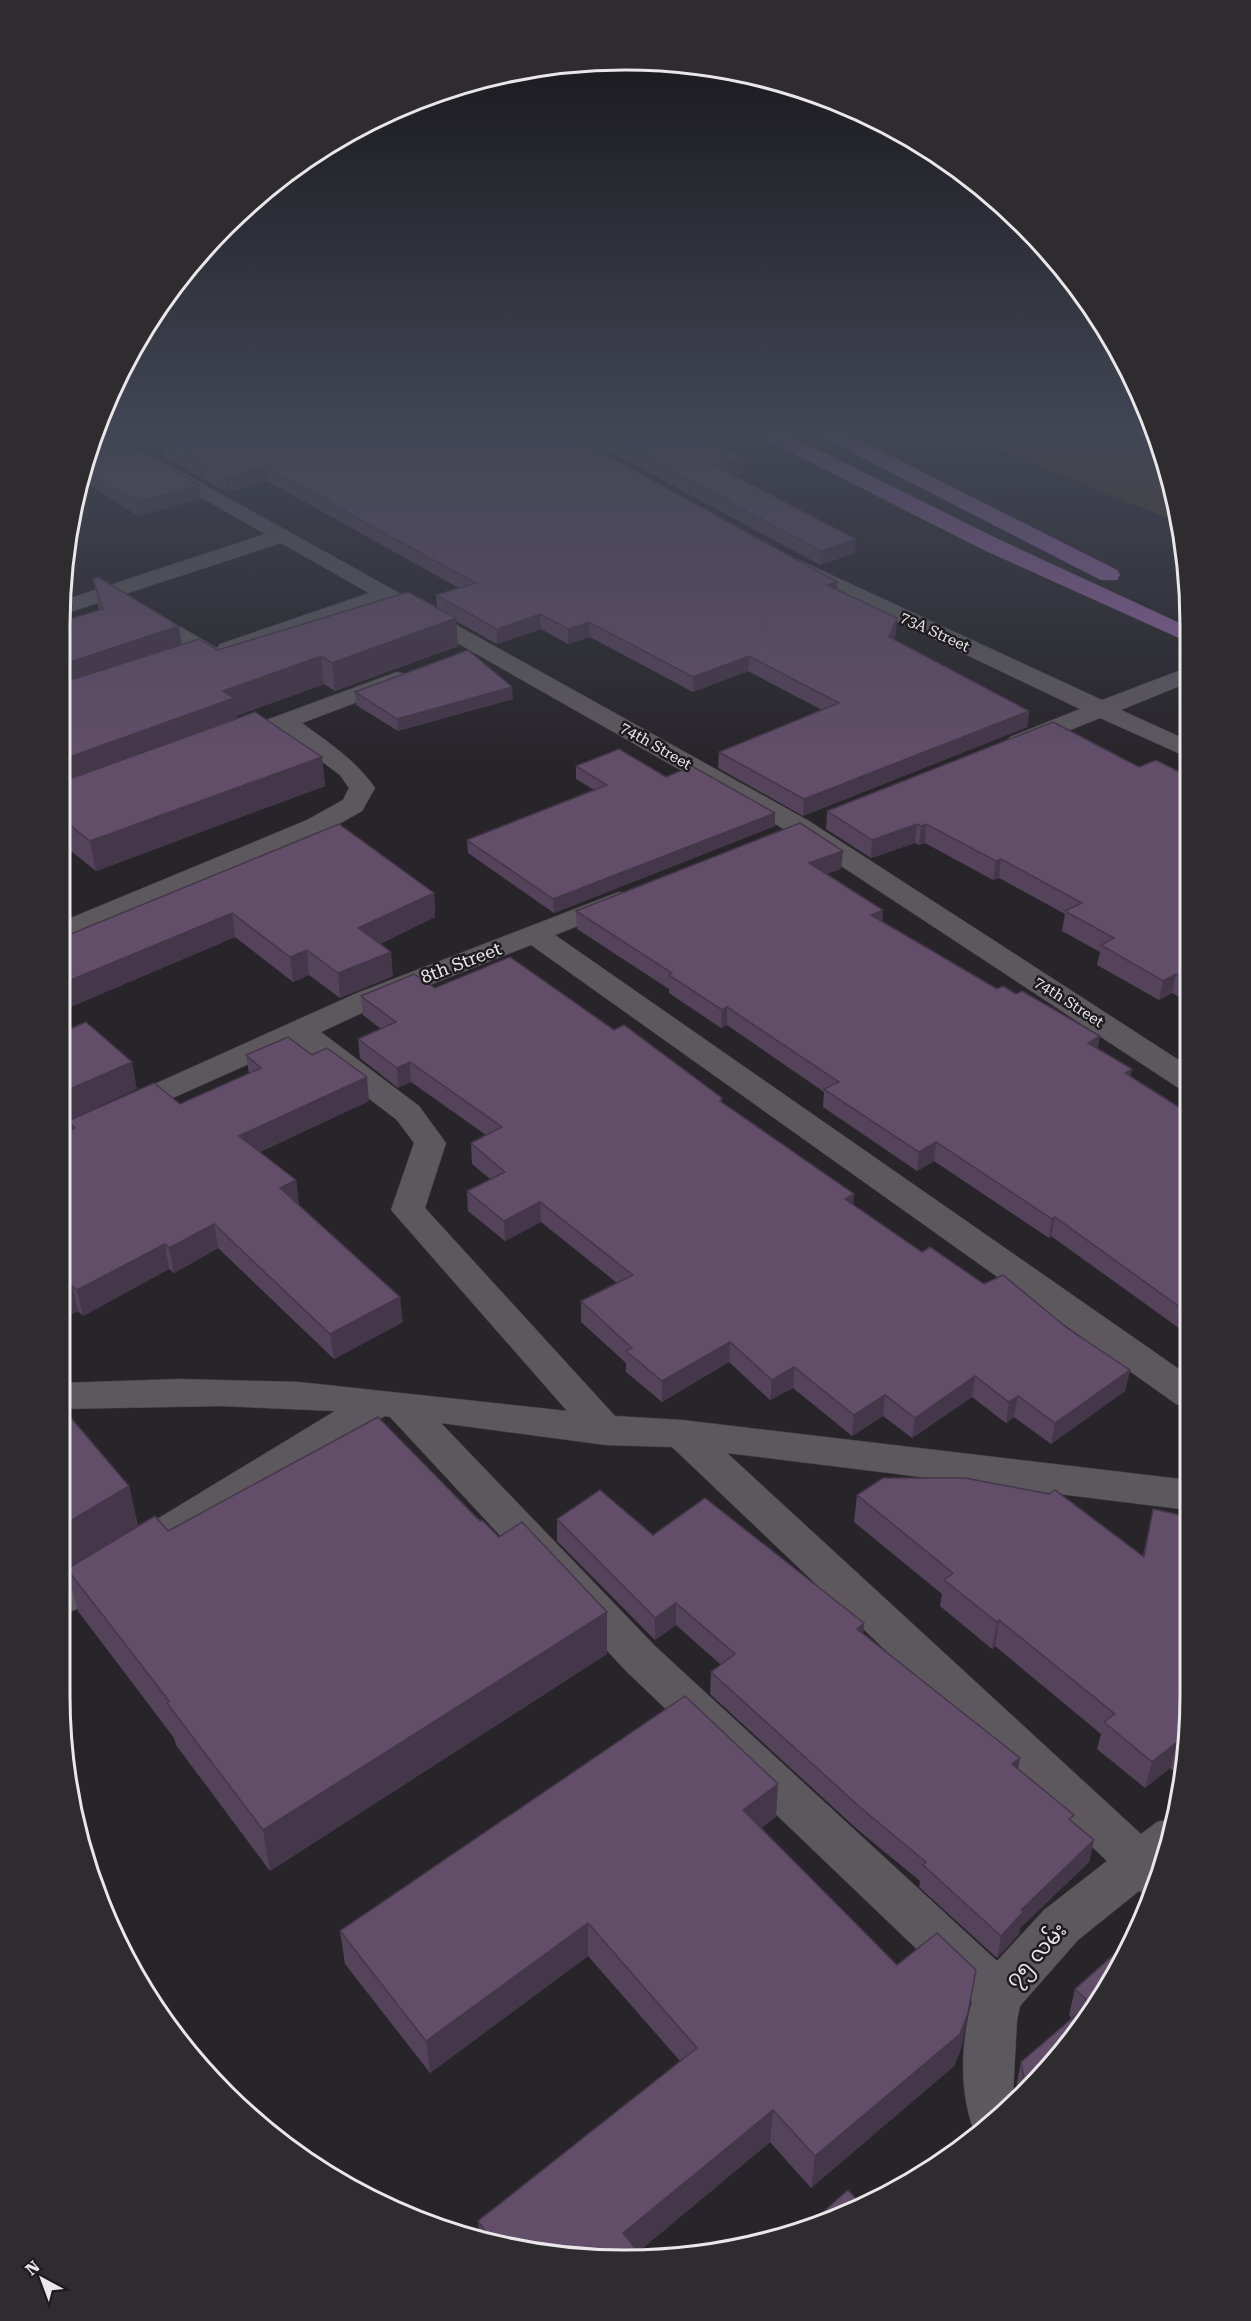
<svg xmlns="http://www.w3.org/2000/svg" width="1251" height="2321" font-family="'Roboto Serif','Noto Sans Myanmar',serif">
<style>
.green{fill:#4b3d25}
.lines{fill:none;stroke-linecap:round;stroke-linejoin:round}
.street-casing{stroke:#454246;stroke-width:1}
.primary-casing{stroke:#454246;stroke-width:1}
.street{fill:#5c585e;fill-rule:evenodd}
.primary{fill:#8b629b;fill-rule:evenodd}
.wall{fill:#54435a}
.shaded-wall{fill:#45374a}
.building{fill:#624e69;stroke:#45374a;stroke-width:1.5}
.labels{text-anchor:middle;stroke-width:5;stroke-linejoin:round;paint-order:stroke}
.far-street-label{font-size:15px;fill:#e9e7ea;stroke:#1f1c20}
.street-label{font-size:18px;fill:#e9e7ea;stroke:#1f1c20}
.near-street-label{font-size:21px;fill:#e9e7ea;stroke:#1f1c20}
.rim{fill:none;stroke:#e9e7ea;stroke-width:3}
</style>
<rect width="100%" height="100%" fill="#28252a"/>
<polygon class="green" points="964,436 1155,436 1178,522"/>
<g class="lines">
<defs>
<g id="street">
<polygon points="160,460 809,821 1188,1066 1188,1089 1177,1087 791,833 385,602 236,654 222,655 219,659 203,659 134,619 131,614 134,609 150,609 217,648 220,644 369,593 281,543 61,615 61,601 265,534 153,470 150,466 153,462"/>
<polygon points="797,559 1102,700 1186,668 1187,683 1121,710 1187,740 1187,757 1100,718 1028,747 1019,750 1010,747 1006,742 1010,737 1080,709 789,570 786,565 789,560"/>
<path d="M397,672L405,674L409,679L405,684L302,723C330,744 355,759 375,788L362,811L325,832L61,941V922L307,820L343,800L349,788L340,775L281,731L241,746L232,749L223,746L219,741L223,736Z"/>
<path d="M619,892L629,894L633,900L629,906L555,935L1189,1376V1408L1176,1404L531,945L379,1005L321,1032L419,1106L446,1143L425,1208L615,1416L682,1420L1189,1480V1510L727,1453L1141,1834L1157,1822L1176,1817L1172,1842L1151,1897L1139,1891L1078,1940L1020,2006L1017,2020L1013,2094L1016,2103L976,2136C959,2095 960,2045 972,2002L625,1670L390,1417L385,1416L75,1610L60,1614V1578L335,1411L220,1406L60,1409V1383L180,1379L299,1382L567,1411L391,1210L414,1143L397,1120L296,1043L61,1148V1126L357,993ZM441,1423L606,1445L672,1447L1107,1861L1044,1910L997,1961L655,1646Z"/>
</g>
<g id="primary">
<polygon points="765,436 790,436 1000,540 1186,626 1186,641 984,550 767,440"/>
<polygon points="826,436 851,436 1117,570 1120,575 1117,580 1101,580 828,440"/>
</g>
</defs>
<use href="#street" class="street-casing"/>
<use href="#primary" class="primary-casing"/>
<use href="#street" class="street"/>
<use href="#primary" class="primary"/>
</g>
<g class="wall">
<polygon points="581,436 692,436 744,472 733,475 855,553 820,565"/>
<polygon points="162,443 837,582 836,590 896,633 893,639 1029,711 1027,727 803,816 718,768 719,752 822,710 748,671 693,692 590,637 568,644 541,629 497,644 456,621 458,646 335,691 324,684 236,716 237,718 322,757 325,786 96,871 61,843 61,622 99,610 93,579 181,644 218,650 437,607 436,595 459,588 362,534 361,533 267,481 226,492 164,457"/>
<polygon points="86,460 200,499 138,516 80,478"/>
<polygon points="355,692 513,699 398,731 356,705"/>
<polygon points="576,766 666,777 775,826 554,913 468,853 467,840 594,790 576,779"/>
<polygon points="1139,767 1187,776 1188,1002 1172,993 1159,1000 1097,965 1100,952 1062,931 1065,914 999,878 993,880 925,843 919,845 915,843 871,858 826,829 827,811"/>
<polygon points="339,824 434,893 435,917 380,944 393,976 340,998 309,975 293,982 235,937 61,1011 61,938"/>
<polygon points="841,869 826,874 883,910 882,922 1098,1048 1131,1077 1188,1113 1189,1352 1180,1346 1183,1331 1051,1236 1049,1238 934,1161 917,1171 823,1107 824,1092 727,1025 721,1028 669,993 669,989 577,929 576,911"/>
<polygon points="435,988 614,1030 722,1098 722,1102 854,1194 853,1205 922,1252 1067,1328 1130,1370 1125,1391 1051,1444 1014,1417 1006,1423 972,1397 912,1438 883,1416 852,1436 793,1388 770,1400 729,1362 662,1402 626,1372 626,1363 581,1322 581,1301 617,1283 541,1222 505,1241 468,1211 467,1191 490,1179 472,1164 471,1143 486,1135 411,1082 398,1088 360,1058 358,1039 381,1029 363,1015 361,996"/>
<polygon points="246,1055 369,1101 260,1152 296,1180 299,1205 403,1322 334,1359 218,1248 174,1273 169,1269 83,1316 78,1311 60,1320 61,1134 70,1130 68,1121 180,1104 249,1074"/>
<polygon points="129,1486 138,1526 168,1531 480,1521 499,1537 607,1612 607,1654 270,1871 176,1745 174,1738 78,1611 67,1571"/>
<polygon points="857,1495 1143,1556 1153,1509 1190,1732 1182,1778 1170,1768 1145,1788 1097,1749 1101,1734 995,1646 992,1649 940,1606 942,1594 854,1522"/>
<polygon points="557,1519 653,1535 864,1623 863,1633 1020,1758 1018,1769 1072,1822 1094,1840 1089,1862 1020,1928 1019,1934 997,1958 919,1887 920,1881 858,1830 710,1694 711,1672 721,1665 676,1625 655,1640 557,1541"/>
<polygon points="776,1817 761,1828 962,2046 954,2066 811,2188 770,2142 638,2252 643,2258 480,2242 478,2221 680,2061 588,1956 430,2073 345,1964 340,1931"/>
<polygon points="1133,1946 1025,2096 1018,2102 1016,2088 1021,2062 1072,2019 1069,2015 1075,1989"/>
</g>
<g class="shaded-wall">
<polygon points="123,436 178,436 87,459 93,444"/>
<polygon points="744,458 744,472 715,479 715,466"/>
<polygon points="265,467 267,481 226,492 224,478"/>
<polygon points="199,485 200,499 138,516 136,502"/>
<polygon points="856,539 855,553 820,565 821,551"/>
<polygon points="837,582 836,597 827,585"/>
<polygon points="540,614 541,629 497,644 497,629"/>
<polygon points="456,618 458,646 335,691 332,663"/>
<polygon points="897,618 896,633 888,652 889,637"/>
<polygon points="589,622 590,637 568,644 568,629"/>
<polygon points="179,626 183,654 61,695 61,665"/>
<polygon points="321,656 324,684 236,716 238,727 61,792 61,760 223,691"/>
<polygon points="749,656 748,671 693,692 693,677"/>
<polygon points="512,687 513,699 398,731 397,719"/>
<polygon points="1029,711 1027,727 803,816 804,799"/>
<polygon points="322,757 325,786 96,871 90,841"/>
<polygon points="775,813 775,826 554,913 553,899"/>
<polygon points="917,824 915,843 871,858 872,840"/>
<polygon points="926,824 925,843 919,845 921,826"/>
<polygon points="843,851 841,869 808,880 809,863"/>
<polygon points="1001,859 999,878 993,880 996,861"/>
<polygon points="434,893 435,917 360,953 358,928"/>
<polygon points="883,910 882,927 871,915"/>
<polygon points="232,913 235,937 61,1011 61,984"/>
<polygon points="307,950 309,975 293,982 290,957"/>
<polygon points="391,952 393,976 340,998 338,973"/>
<polygon points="1176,974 1172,993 1159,1000 1163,981"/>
<polygon points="727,1007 727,1025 721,1028 722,1010"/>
<polygon points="1100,1036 1097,1055 1088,1043"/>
<polygon points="132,1062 137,1089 61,1124 61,1093"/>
<polygon points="410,1062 411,1082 398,1088 397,1068"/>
<polygon points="1132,1069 1129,1087 1125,1073"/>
<polygon points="367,1077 369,1101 242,1160 239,1136"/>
<polygon points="936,1142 934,1161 917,1171 919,1152"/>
<polygon points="296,1180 299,1205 280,1188"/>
<polygon points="854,1194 852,1214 845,1199"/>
<polygon points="540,1202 541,1222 505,1241 504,1221"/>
<polygon points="1055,1217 1051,1236 1049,1238 1052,1219"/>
<polygon points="214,1224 218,1248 174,1273 169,1248"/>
<polygon points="165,1244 169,1269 83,1316 77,1290"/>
<polygon points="72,1286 78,1311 60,1320 60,1292"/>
<polygon points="400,1297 403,1322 334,1359 330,1334"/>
<polygon points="730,1342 729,1362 662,1402 662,1381"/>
<polygon points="794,1367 793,1388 770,1400 772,1380"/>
<polygon points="1130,1370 1125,1391 1051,1444 1055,1423"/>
<polygon points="975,1376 972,1397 912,1438 915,1418"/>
<polygon points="885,1395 883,1416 852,1436 854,1415"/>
<polygon points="1018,1396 1014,1417 1006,1423 1009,1402"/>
<polygon points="129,1486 138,1528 60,1575 60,1527"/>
<polygon points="676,1603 676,1625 655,1640 655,1618"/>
<polygon points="607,1612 607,1654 270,1871 263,1830"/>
<polygon points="999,1620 995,1646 992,1649 997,1622"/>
<polygon points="864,1623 862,1645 857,1629"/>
<polygon points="1177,1742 1170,1768 1145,1788 1152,1762"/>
<polygon points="1020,1758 1016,1780 1012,1764"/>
<polygon points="778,1784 776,1817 741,1843 743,1810"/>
<polygon points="1094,1840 1089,1862 1020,1928 1019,1934 997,1958 1001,1936 1021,1910"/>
<polygon points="588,1923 588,1956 430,2073 426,2041"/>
<polygon points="968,2013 962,2046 954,2066 811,2188 815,2156"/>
<polygon points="773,2110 770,2142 632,2257 623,2233"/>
</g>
<g class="building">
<polygon points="95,436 123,436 93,444"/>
<polygon points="190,436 572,436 837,582 827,585 897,618 889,637 1029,711 804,799 719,752 839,703 749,656 693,677 589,622 568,629 540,614 497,629 436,595 476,583 360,520 362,520 265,467 224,478 162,443"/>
<polygon points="606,436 692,436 744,458 715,466 856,539 821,551"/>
<polygon points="136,449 199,485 136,502 83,468 86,460"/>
<polygon points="98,577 179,626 61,665 61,622 103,609 93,579"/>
<polygon points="408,592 456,618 332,663 321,656 223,691 234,698 61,760 61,683 199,639 218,650"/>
<polygon points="468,650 512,687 397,719 355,692"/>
<polygon points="255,712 322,757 90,841 61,818 61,782"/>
<polygon points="1053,722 1139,767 1156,760 1187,776 1187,980 1176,974 1163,981 1101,945 1114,938 1065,911 1082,903 1001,859 996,861 926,824 921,826 917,824 872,840 827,811"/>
<polygon points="619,749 666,777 692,766 775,813 553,899 467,840 607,785 576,766"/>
<polygon points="800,823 843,851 809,863 883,910 871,915 997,989 1003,986 1016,994 1022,991 1100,1036 1088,1043 1132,1069 1125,1073 1188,1113 1188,1313 1055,1217 1052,1219 936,1142 919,1152 824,1089 839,1082 727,1007 722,1010 669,975 672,973 576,911"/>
<polygon points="339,824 434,893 358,928 391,952 338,973 307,950 290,957 232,913 61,984 61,938"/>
<polygon points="510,957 614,1030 624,1025 722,1098 720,1101 854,1194 845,1199 922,1252 930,1247 984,1284 1003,1275 1067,1328 1130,1370 1055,1423 1018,1396 1009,1402 975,1376 915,1418 885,1395 854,1415 794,1367 772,1380 730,1342 662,1381 626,1351 632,1348 581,1301 633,1275 540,1202 504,1221 467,1191 505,1172 471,1143 502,1127 410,1062 397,1068 358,1039 396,1022 361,996 414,974 435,988"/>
<polygon points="86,1022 132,1062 61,1093 61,1033"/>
<polygon points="288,1037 312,1055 327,1048 367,1077 239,1136 296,1180 280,1188 400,1297 330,1334 214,1224 169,1248 165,1244 77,1290 72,1286 60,1292 61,1134 75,1128 68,1121 154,1083 180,1104 261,1068 246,1055"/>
<polygon points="1189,1324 1189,1330 1184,1327"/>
<polygon points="66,1412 129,1486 60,1527 60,1415"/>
<polygon points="378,1417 480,1521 482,1520 499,1537 522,1522 607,1612 263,1830 167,1703 169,1701 67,1569 155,1516 168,1531"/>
<polygon points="883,1478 965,1478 1049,1494 1055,1490 1144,1557 1153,1509 1189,1517 1190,1732 1187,1750 1177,1742 1152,1762 1104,1722 1115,1714 999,1620 997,1622 944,1580 953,1573 857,1495"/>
<polygon points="600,1490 653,1535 705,1498 864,1623 857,1629 1020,1758 1012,1764 1074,1815 1069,1819 1094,1840 1021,1910 1023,1912 1001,1936 923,1865 926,1862 861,1808 711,1672 735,1654 676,1603 655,1618 557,1519"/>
<polygon points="685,1696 778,1784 743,1810 897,1965 937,1933 976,1970 968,2013 960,2034 815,2156 773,2110 623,2233 643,2258 494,2243 478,2221 697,2048 588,1923 426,2041 340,1931"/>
<polygon points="1137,1934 1133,1946 1032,2086 1024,2078 1021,2062 1090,2003 1075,1989"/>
<polygon points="848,2190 863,2207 842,2218 807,2226"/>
</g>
<linearGradient id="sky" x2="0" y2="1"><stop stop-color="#161417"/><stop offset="0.57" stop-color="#424655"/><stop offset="1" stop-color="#424655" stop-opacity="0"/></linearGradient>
<rect width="1251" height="761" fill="url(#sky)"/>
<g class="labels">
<g class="far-street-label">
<text transform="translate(935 632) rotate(25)" y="5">73A Street</text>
<text transform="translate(656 746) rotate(30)" y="5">74th Street</text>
<text transform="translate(1069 1002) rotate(33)" y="5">74th Street</text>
</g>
<g class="street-label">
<text transform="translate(461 963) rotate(-21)" y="6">8th Street</text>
</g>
<g class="near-street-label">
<text transform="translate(1036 1955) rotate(-47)" y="7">၇၅ လမ်း</text>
</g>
</g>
<path d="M0 0H1251V2321H0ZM625 70H625A555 555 0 0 1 1180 625V1695A555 555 0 0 1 625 2250H625A555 555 0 0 1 70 1695V625A555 555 0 0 1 625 70Z" fill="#2f2c30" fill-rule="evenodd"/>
<path class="rim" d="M625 70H625A555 555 0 0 1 1180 625V1695A555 555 0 0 1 625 2250H625A555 555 0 0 1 70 1695V625A555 555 0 0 1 625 70Z"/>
<g transform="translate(42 2279) rotate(319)" stroke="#1f1c20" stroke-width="4.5" paint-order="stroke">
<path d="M0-4.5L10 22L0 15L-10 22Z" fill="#e9e7ea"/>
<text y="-9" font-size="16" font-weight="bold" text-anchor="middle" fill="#e9e7ea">N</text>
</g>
</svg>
